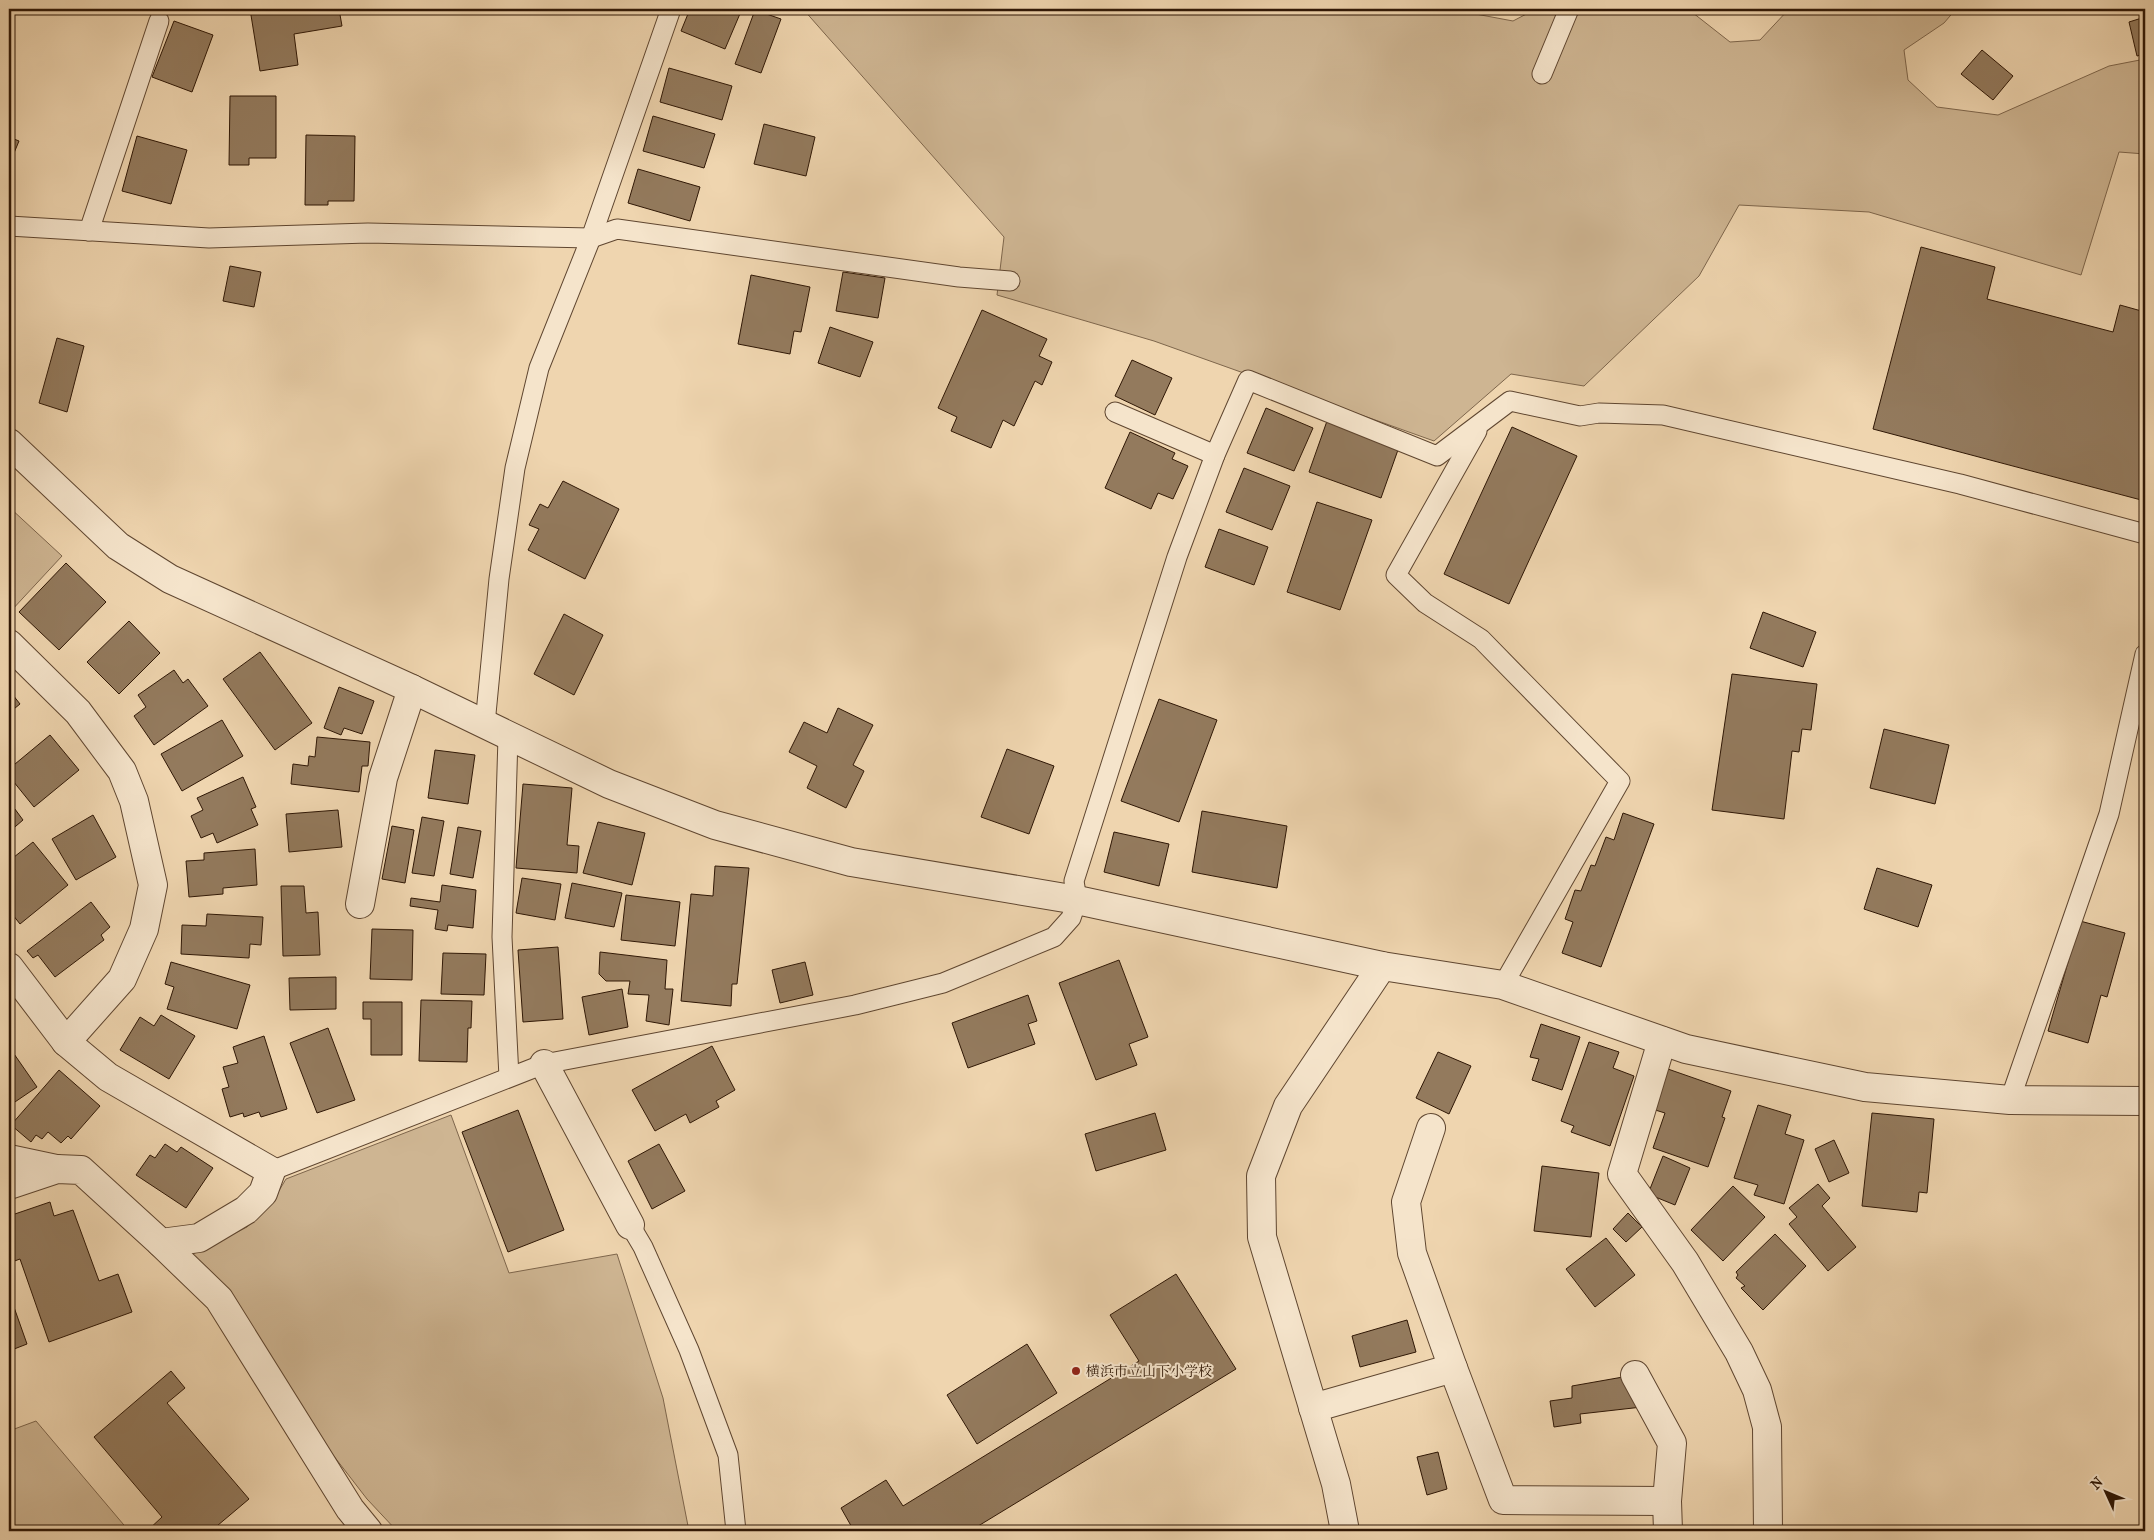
<svg xmlns="http://www.w3.org/2000/svg" width="2154" height="1540" font-family="'IM FELL French Canon','Noto Serif JP',serif">
<style>
.green{fill:#ceb592;stroke:#7e664c}
.building{fill:#937a5d;stroke:#2f1705}
.lines{fill:none;stroke-linecap:round;stroke-linejoin:round}
.service-casing{stroke:#5f4630;stroke-width:21}
.minor-casing{stroke:#5f4630;stroke-width:30}
.tertiary-casing{stroke:#5f4630;stroke-width:30}
.service{stroke:#f5e4cb;stroke-width:19}
.minor{stroke:#f5e4cb;stroke-width:28}
.tertiary{stroke:#f5e4cb;stroke-width:28}
.poi-dot{fill:#8f2418;stroke:#f5e4cb;stroke-width:2}
.labels{text-anchor:middle;stroke-width:4;stroke-linejoin:round;paint-order:stroke}
.poi-label{font-size:14px;fill:#2f1705;stroke:#f5e4cb;text-anchor:start}
</style>
<rect width="100%" height="100%" fill="#efd5af"/>
<filter id="stains"><feTurbulence type="fractalNoise" baseFrequency=".004" numOctaves="4"/><feColorMatrix values="0 0 0 0 .2 0 0 0 0 .09 0 0 0 0 .02 0 0 0 .5 -.17"/></filter>
<radialGradient id="worn" r=".72"><stop offset=".6" stop-color="#630" stop-opacity="0"/><stop offset="1" stop-color="#630" stop-opacity=".3"/></radialGradient>
<g class="green">
<polygon points="803,9 1449,9 1513,21 1536,9 1688,9 1730,42 1760,40 1789,9 1956,9 1944,23 1904,50 1908,80 1937,107 1998,115 2109,66 2145,59 2145,154 2119,152 2081,275 1869,212 1739,205 1699,276 1584,386 1511,374 1434,441 1154,341 997,295 1004,237"/>
<polygon points="9,507 62,556 10,612 9,611"/>
<polygon points="451,1115 509,1273 617,1254 663,1398 689,1531 397,1531 367,1499 255,1354 222,1293 193,1254 247,1227 271,1204 286,1179"/>
<polygon points="36,1421 129,1531 9,1531 9,1431"/>
</g>
<g class="building">
<polygon points="250,9 339,9 342,26 294,34 298,65 260,71"/>
<polygon points="690,9 742,9 725,49 681,31"/>
<polygon points="755,10 781,19 761,73 735,64"/>
<polygon points="2145,17 2145,54 2137,56 2129,22"/>
<polygon points="174,21 213,35 192,92 152,77"/>
<polygon points="1982,50 2013,76 1993,100 1961,74"/>
<polygon points="669,68 732,86 722,120 660,102"/>
<polygon points="230,96 276,96 276,158 249,158 249,165 229,165"/>
<polygon points="653,116 715,134 704,168 643,151"/>
<polygon points="764,124 815,137 806,176 754,164"/>
<polygon points="306,135 355,136 354,201 328,201 328,205 305,205"/>
<polygon points="137,136 187,150 171,204 122,191"/>
<polygon points="9,137 19,141 9,165"/>
<polygon points="638,169 700,187 690,221 628,203"/>
<polygon points="1921,247 1995,267 1987,299 2113,332 2120,305 2145,312 2145,501 1873,429"/>
<polygon points="230,266 261,272 254,307 223,301"/>
<polygon points="843,272 885,278 878,318 836,311"/>
<polygon points="751,275 810,287 801,332 794,331 790,354 738,344"/>
<polygon points="982,310 1047,339 1039,356 1052,362 1042,385 1035,381 1014,426 1003,420 991,448 951,431 957,417 938,408"/>
<polygon points="830,327 873,342 860,377 818,363"/>
<polygon points="57,338 84,346 67,412 39,403"/>
<polygon points="1132,360 1172,378 1155,415 1115,396"/>
<polygon points="1266,408 1313,428 1294,471 1247,453"/>
<polygon points="1327,421 1399,447 1381,498 1309,472"/>
<polygon points="1512,427 1577,456 1509,604 1444,574"/>
<polygon points="1130,432 1175,453 1172,459 1188,466 1173,499 1158,493 1151,509 1105,488"/>
<polygon points="1244,468 1290,486 1272,530 1226,512"/>
<polygon points="563,481 619,509 585,579 528,550 539,529 529,525 540,504 548,508"/>
<polygon points="1317,502 1372,520 1340,610 1287,592"/>
<polygon points="1219,529 1268,547 1254,585 1205,567"/>
<polygon points="66,563 106,602 59,650 19,612"/>
<polygon points="1763,612 1816,632 1803,667 1750,648"/>
<polygon points="564,614 603,635 574,695 534,674"/>
<polygon points="129,621 160,653 119,694 87,662"/>
<polygon points="260,652 312,723 275,750 223,679"/>
<polygon points="174,670 183,683 188,679 208,706 154,745 134,716 146,707 138,695"/>
<polygon points="1732,674 1817,684 1811,730 1802,729 1799,752 1792,751 1784,819 1712,810"/>
<polygon points="339,687 374,701 362,734 344,728 341,735 324,728"/>
<polygon points="9,690 20,704 9,713"/>
<polygon points="1159,699 1217,720 1179,822 1121,801"/>
<polygon points="838,708 873,725 853,765 864,771 846,808 807,788 817,766 789,752 804,722 827,733"/>
<polygon points="222,720 243,756 182,791 161,754"/>
<polygon points="1884,729 1949,745 1935,804 1870,788"/>
<polygon points="50,735 79,770 34,807 9,776 9,769"/>
<polygon points="317,737 370,742 368,766 362,766 359,792 291,784 293,764 308,766 309,756 315,757"/>
<polygon points="1007,749 1054,766 1029,834 981,817"/>
<polygon points="435,750 475,755 468,804 428,798"/>
<polygon points="243,777 256,807 251,809 258,825 217,843 213,833 201,838 191,816 203,810 197,798"/>
<polygon points="523,784 572,788 567,845 579,846 577,873 516,868"/>
<polygon points="9,801 23,820 9,832"/>
<polygon points="338,810 342,847 289,852 286,814"/>
<polygon points="1202,811 1287,826 1277,888 1192,872"/>
<polygon points="1623,813 1654,824 1601,967 1562,953 1573,922 1565,919 1575,890 1581,891 1591,865 1595,866 1606,837 1614,840"/>
<polygon points="93,815 116,857 76,880 52,839"/>
<polygon points="422,817 444,821 434,876 412,873"/>
<polygon points="598,822 645,833 632,885 583,873"/>
<polygon points="392,826 414,830 405,883 382,879"/>
<polygon points="458,827 481,831 473,878 450,874"/>
<polygon points="1114,832 1169,844 1159,886 1104,872"/>
<polygon points="33,842 68,885 20,924 9,910 9,861"/>
<polygon points="255,849 257,885 223,888 223,894 189,897 186,861 204,860 204,853"/>
<polygon points="715,866 749,868 737,984 732,984 731,1006 681,1001 691,894 713,896"/>
<polygon points="1877,868 1932,885 1918,927 1864,909"/>
<polygon points="522,878 561,884 555,920 516,913"/>
<polygon points="572,883 622,893 614,927 565,918"/>
<polygon points="442,885 476,890 473,928 448,925 447,931 435,929 438,910 410,906 411,898 440,902"/>
<polygon points="281,886 304,886 306,913 318,912 320,955 283,956"/>
<polygon points="626,895 680,902 675,946 621,940"/>
<polygon points="91,902 110,927 101,935 104,940 55,977 38,955 33,958 27,951"/>
<polygon points="207,914 263,917 261,945 250,944 249,958 181,954 182,925 206,926"/>
<polygon points="2080,921 2125,933 2107,997 2101,995 2088,1043 2048,1031"/>
<polygon points="372,929 413,930 412,980 370,979"/>
<polygon points="558,947 563,1019 523,1022 518,950"/>
<polygon points="600,952 667,960 665,989 673,989 669,1025 646,1021 649,995 628,994 630,981 606,981 599,974"/>
<polygon points="443,953 486,954 484,995 441,994"/>
<polygon points="1119,960 1148,1037 1129,1044 1137,1065 1096,1080 1059,983"/>
<polygon points="171,962 250,985 237,1029 167,1009 174,987 165,984"/>
<polygon points="805,962 813,995 780,1003 772,970"/>
<polygon points="336,977 336,1009 290,1010 289,978"/>
<polygon points="622,989 628,1027 589,1035 582,997"/>
<polygon points="1028,995 1037,1021 1028,1024 1035,1044 968,1068 952,1023"/>
<polygon points="421,1000 472,1001 471,1028 468,1028 467,1062 419,1061"/>
<polygon points="363,1002 402,1002 402,1055 371,1055 371,1019 363,1019"/>
<polygon points="161,1015 195,1036 169,1079 120,1050 140,1017 154,1026"/>
<polygon points="1541,1024 1580,1037 1562,1090 1532,1080 1539,1059 1530,1057"/>
<polygon points="328,1028 355,1100 317,1113 290,1043"/>
<polygon points="264,1036 287,1109 261,1117 259,1112 244,1117 243,1113 230,1117 222,1089 229,1087 223,1067 238,1063 233,1047"/>
<polygon points="1589,1042 1619,1052 1613,1068 1634,1076 1610,1146 1571,1132 1574,1126 1561,1121"/>
<polygon points="712,1046 735,1090 716,1101 719,1107 690,1123 686,1114 655,1131 632,1090"/>
<polygon points="12,1051 37,1087 9,1106 9,1054"/>
<polygon points="1438,1052 1471,1066 1449,1114 1416,1098"/>
<polygon points="1665,1068 1731,1091 1722,1117 1725,1118 1708,1167 1653,1148 1665,1113 1652,1109"/>
<polygon points="59,1070 100,1106 71,1139 68,1136 61,1143 48,1132 42,1139 36,1135 31,1142 11,1125"/>
<polygon points="1758,1105 1791,1115 1785,1134 1804,1140 1784,1204 1754,1195 1758,1185 1734,1178"/>
<polygon points="518,1110 564,1230 508,1252 462,1132"/>
<polygon points="1155,1113 1166,1150 1096,1171 1085,1134"/>
<polygon points="1872,1113 1934,1119 1927,1193 1919,1192 1917,1212 1862,1206"/>
<polygon points="1834,1140 1849,1173 1829,1182 1815,1149"/>
<polygon points="165,1144 177,1152 181,1147 213,1168 186,1208 136,1175 150,1155 155,1158"/>
<polygon points="659,1144 685,1191 652,1209 628,1161"/>
<polygon points="1663,1156 1690,1168 1675,1205 1648,1194"/>
<polygon points="1542,1166 1599,1173 1591,1237 1534,1231"/>
<polygon points="1818,1184 1830,1198 1822,1206 1856,1247 1828,1271 1789,1224 1797,1217 1789,1208"/>
<polygon points="1733,1186 1765,1217 1723,1261 1691,1230"/>
<polygon points="50,1202 54,1216 73,1210 99,1281 118,1274 132,1312 49,1342 20,1259 9,1263 9,1216"/>
<polygon points="1628,1213 1642,1227 1626,1242 1613,1229"/>
<polygon points="1775,1234 1806,1266 1763,1310 1741,1288 1745,1286 1736,1278 1738,1275 1736,1272"/>
<polygon points="1606,1238 1635,1275 1595,1307 1566,1269"/>
<polygon points="1176,1274 1236,1369 970,1531 854,1531 841,1508 886,1480 903,1506 1139,1361 1110,1315"/>
<polygon points="9,1293 27,1344 9,1351"/>
<polygon points="1407,1320 1416,1352 1360,1367 1352,1336"/>
<polygon points="1027,1344 1057,1393 977,1444 947,1395"/>
<polygon points="171,1371 185,1388 167,1403 249,1499 211,1531 147,1531 162,1517 94,1437"/>
<polygon points="1623,1377 1642,1407 1580,1414 1581,1423 1554,1427 1550,1401 1572,1398 1572,1386"/>
<polygon points="1438,1452 1447,1489 1427,1495 1417,1457"/>
</g>
<g class="lines">
<defs>
<g id="service">
<polyline points="1542,74 1569,9"/>
<polyline points="9,226 209,238 368,233 591,238 539,368 515,468 499,579 485,724"/>
<polyline points="89,231 159,21"/>
<polyline points="591,238 617,229 959,277 1010,281"/>
<polyline points="591,238 671,9"/>
<polyline points="1115,412 1215,455"/>
<polyline points="1477,431 1396,575 1425,603 1481,639 1620,781 1503,985"/>
<polyline points="508,737 502,937 509,1077"/>
<polyline points="2010,1100 2109,814 2145,654"/>
<polyline points="271,1171 544,1064 855,1005 943,983 1054,937 1071,918 1077,900 1074,881 1177,557 1215,455 1248,380 1437,456 1510,401 1580,416 1599,413 1663,415 1960,484 2145,534"/>
<polyline points="630,1225 643,1247 689,1350 728,1455 736,1531"/>
</g>
<g id="minor">
<polyline points="9,644 78,712 122,771 134,801 153,885 144,929 122,979 66,1042"/>
<polyline points="360,904 383,778 412,689"/>
<polyline points="9,967 66,1042 108,1077 271,1171 263,1193 246,1210 199,1238 161,1243 81,1170 57,1169 9,1185"/>
<polyline points="1662,1041 1622,1174 1685,1262 1739,1352 1757,1390 1767,1427 1768,1531"/>
<polyline points="544,1064 630,1225"/>
<polyline points="1431,1128 1406,1202 1412,1253 1453,1368 1503,1500 1667,1501"/>
<polyline points="9,1159 56,1169"/>
<polyline points="161,1243 219,1299 350,1509 368,1531"/>
<polyline points="1635,1375 1672,1443 1667,1501 1668,1531"/>
<polyline points="1313,1408 1453,1368"/>
<polyline points="1345,1531 1336,1484 1262,1237 1261,1176 1288,1106 1382,966"/>
</g>
<polyline id="tertiary" points="9,443 118,546 170,579 412,689 609,784 715,825 851,862 1077,900 1382,966 1503,985 1686,1049 1865,1087 2010,1100 2145,1101"/>
</defs>
<use href="#service" class="service-casing"/>
<use href="#minor" class="minor-casing"/>
<use href="#tertiary" class="tertiary-casing"/>
<use href="#service" class="service"/>
<use href="#minor" class="minor"/>
<use href="#tertiary" class="tertiary"/>
</g>
<circle class="poi-dot" cx="1076" cy="1371" r="5"/>
<g class="labels">
<g class="poi-label">
<text x="1086" y="1376">横浜市立山下小学校</text>
</g>
</g>
<rect width="2154" height="1540" fill="none" stroke="#efd5af" stroke-width="30"/>
<rect x="10" y="10" width="2134" height="1520" fill="none" stroke="#2f1705" stroke-width="2.5"/>
<rect x="15" y="15" width="2124" height="1510" fill="none" stroke="#2f1705"/>
<g transform="translate(2106 1492) rotate(314)" stroke="#f5e4cb" stroke-width="4" paint-order="stroke">
<path d="M0-4L9 19L0 12L-9 19Z" fill="#2f1705"/>
<text y="-8" font-size="14" font-weight="bold" text-anchor="middle" fill="#2f1705">N</text>
</g>
<rect width="100%" height="100%" filter="url(#stains)"/>
<rect width="100%" height="100%" fill="url(#worn)"/>
</svg>
